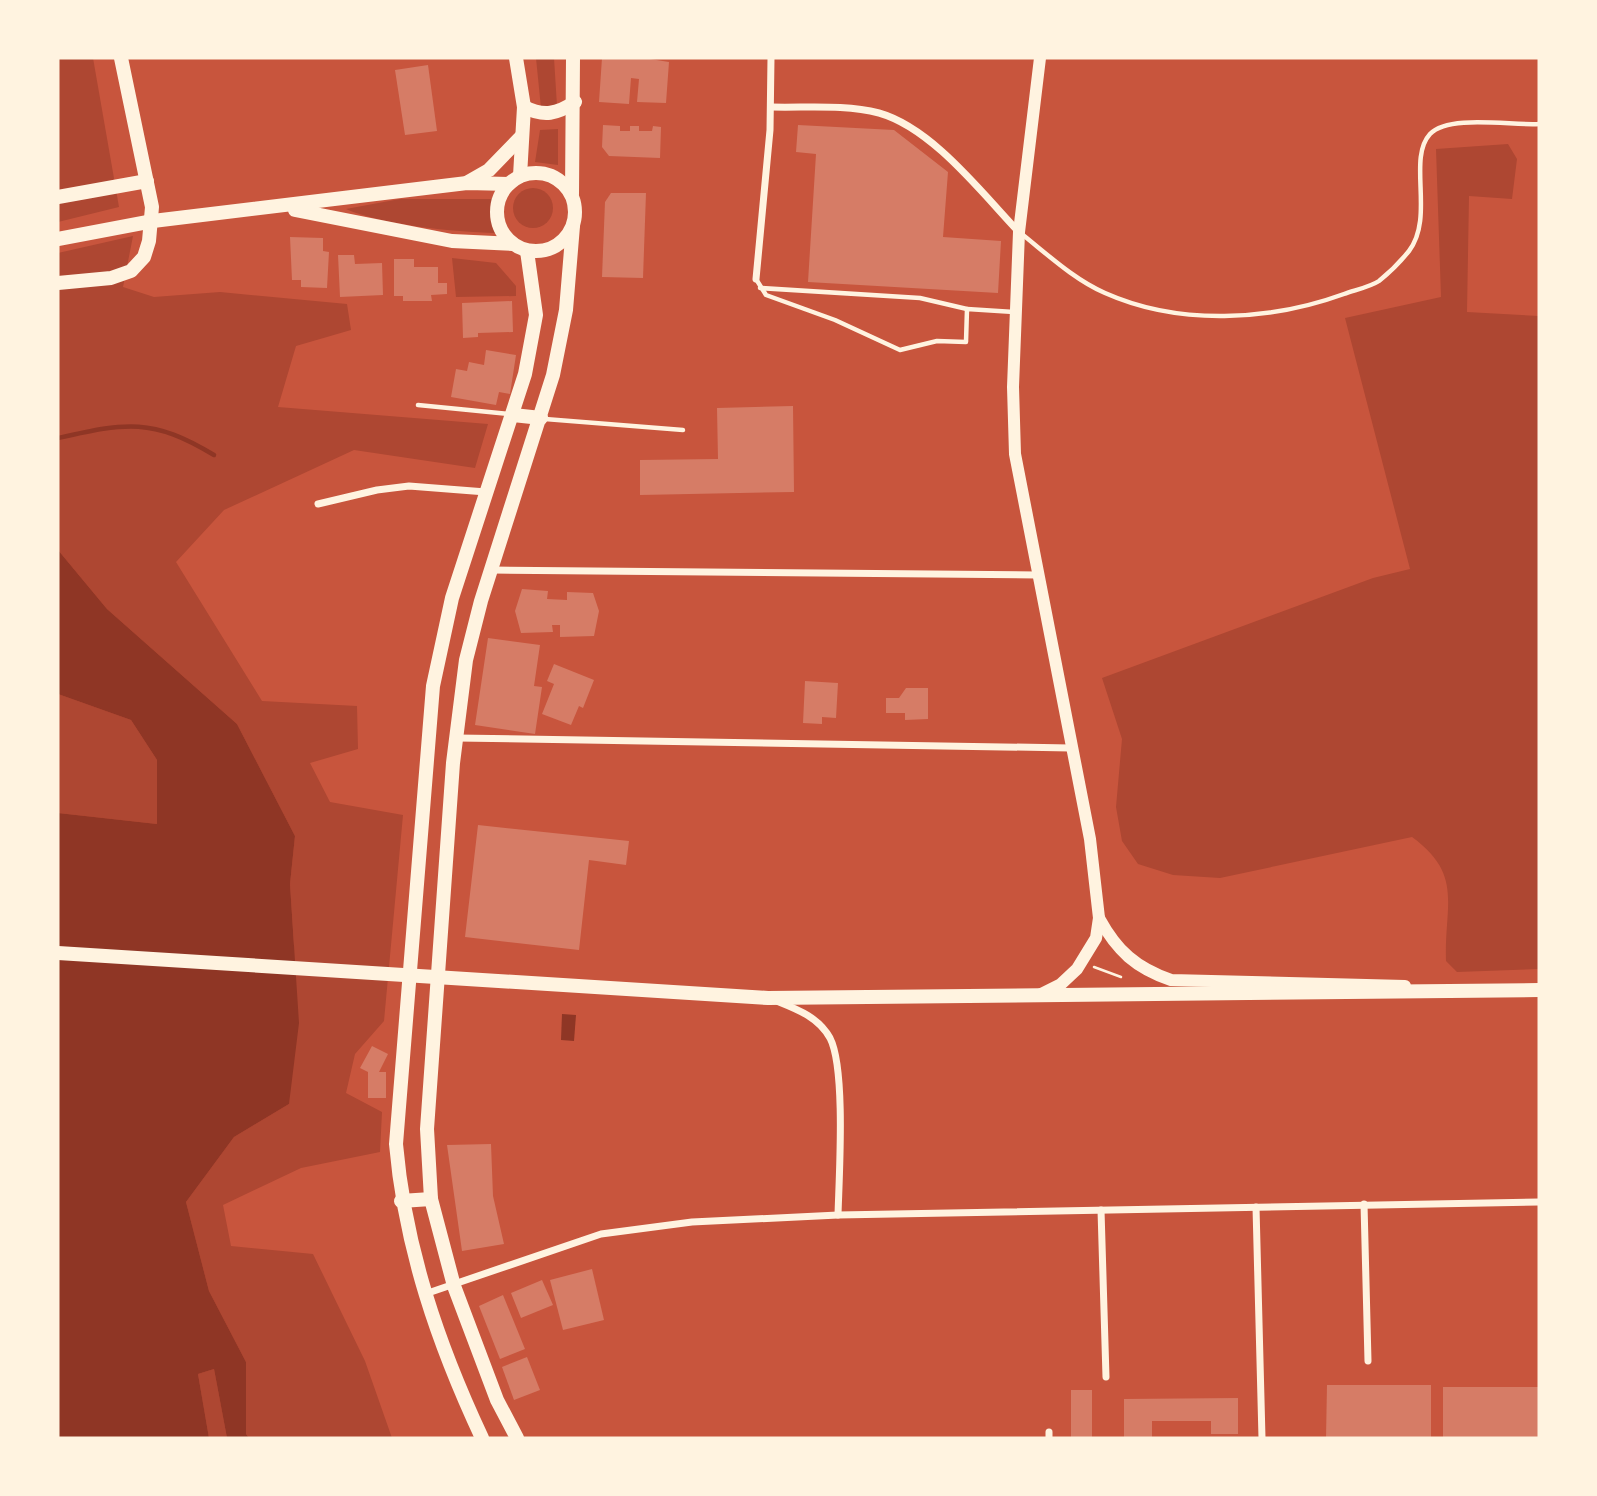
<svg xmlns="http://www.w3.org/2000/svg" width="1597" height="1496" font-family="'PT Sans Narrow',sans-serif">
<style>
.green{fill:#ae4732}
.water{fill:#8f3625}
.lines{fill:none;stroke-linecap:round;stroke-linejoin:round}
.stream{stroke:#8f3625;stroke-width:4.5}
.building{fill:#d67c66}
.path{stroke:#fff3e0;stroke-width:2.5}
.service{stroke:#fff3e0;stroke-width:4.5}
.minor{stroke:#fff3e0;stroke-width:7}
.tertiary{stroke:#fff3e0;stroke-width:12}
.secondary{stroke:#fff3e0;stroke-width:14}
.primary{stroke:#fff3e0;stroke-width:14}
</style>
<rect width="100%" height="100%" fill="#c8553d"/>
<g class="green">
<polygon points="58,58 93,58 119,207 58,222"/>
<polygon points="536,58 554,58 557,106 541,108"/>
<polygon points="558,129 558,165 535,162 540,130"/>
<path d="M1508,144L1517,159L1512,199L1469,196L1467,312L1539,316V969L1457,972L1446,961C1444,905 1464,875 1412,837L1220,878L1173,875L1138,864L1122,841L1116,807L1122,739L1102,678L1373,578L1410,569L1345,318L1441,297L1436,149Z"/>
<circle cx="533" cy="208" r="20"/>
<path d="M400,199H493L492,225L495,233C455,232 382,225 346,209Z"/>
<polygon points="133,236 123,287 154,297 220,292 347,304 351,330 296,346 278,407 488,424 475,468 354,450 224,510 176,562 262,701 357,706 358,749 310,763 330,802 403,815 384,1021 355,1054 346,1093 382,1112 380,1152 301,1168 223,1205 231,1246 313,1254 365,1361 392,1438 249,1438 246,1434 246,1362 209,1291 186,1202 234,1137 289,1104 294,945 290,884 295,836 237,724 107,609 58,550 58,253"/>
<polygon points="452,258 496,263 516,286 516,296 456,297"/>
<polygon points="58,694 131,720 157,760 157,824 58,813"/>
<polygon points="214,1369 227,1438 209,1438 198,1374"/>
</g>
<g class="water">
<polygon points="58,550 107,609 237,724 295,836 290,884 299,1023 289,1104 234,1137 186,1202 209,1291 246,1362 246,1434 249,1438 227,1438 214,1369 198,1374 209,1438 58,1438 58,813 157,824 157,760 131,720 58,694"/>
<polygon points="562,1014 576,1015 574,1041 561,1040"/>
</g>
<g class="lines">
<path class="stream" d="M58,438C126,423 151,417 214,455"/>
</g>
<g class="building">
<polygon points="602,58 644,58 669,62 666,103 637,102 639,79 631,78 629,104 599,102"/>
<polygon points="428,65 437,131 405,135 395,70"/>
<polygon points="603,125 620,126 620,131 630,131 630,126 639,126 639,131 652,131 653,126 661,127 660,158 609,156 602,147"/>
<polygon points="798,125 894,130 948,172 943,237 1001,241 998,293 808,282 816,154 796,152"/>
<polygon points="611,193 646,193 643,278 602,277 605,202"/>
<polygon points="290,237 323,238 323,251 329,252 327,288 301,287 301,280 292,280"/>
<polygon points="338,255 354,255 355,264 382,263 383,295 340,297"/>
<polygon points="394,259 414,259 414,267 438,267 438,283 447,283 447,294 431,295 432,301 403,301 403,296 394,296"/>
<polygon points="512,301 513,332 478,333 478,337 463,338 462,303"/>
<polygon points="486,350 516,355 510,394 499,392 496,405 451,397 456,369 467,371 469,362 484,365"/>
<polygon points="793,406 794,492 640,495 640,460 718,459 717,408"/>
<polygon points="522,589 548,591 547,599 567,600 567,592 593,593 599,611 594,636 560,637 560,625 552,625 553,632 521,633 515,611"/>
<polygon points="488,638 540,645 534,686 542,687 535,734 475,725"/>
<polygon points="554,664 594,680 583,708 579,706 571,725 542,714 554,684 547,681"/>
<polygon points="805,681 838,683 836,718 822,717 822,724 803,723"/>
<polygon points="906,688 928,688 928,719 905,720 905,713 886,713 886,698 899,698"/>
<polygon points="478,825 629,841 626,865 589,860 579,950 465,937"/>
<polygon points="372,1046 388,1054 379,1072 386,1072 386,1098 368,1098 368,1072 360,1068"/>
<polygon points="491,1144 493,1196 504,1244 462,1251 447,1145"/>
<polygon points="592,1269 604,1320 563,1330 550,1280"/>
<polygon points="542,1280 553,1305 521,1318 511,1293"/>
<polygon points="503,1295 525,1349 500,1359 479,1306"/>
<polygon points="527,1357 540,1390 514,1400 502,1367"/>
<polygon points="1327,1385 1431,1385 1431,1438 1326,1438"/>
<rect x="1443" y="1387" width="96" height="51"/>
<rect x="1071" y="1390" width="21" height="48"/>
<polygon points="1238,1398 1238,1434 1211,1434 1211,1421 1152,1421 1152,1438 1124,1438 1124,1399"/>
</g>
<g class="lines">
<polyline class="path" points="1094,967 1121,977"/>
<g class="service">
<path d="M1023,235C1048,255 1075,280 1105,293C1179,326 1270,321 1344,294C1355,290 1370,287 1379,281C1389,273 1401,261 1409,251C1435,217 1407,159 1430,134C1449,114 1513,126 1539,124"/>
<polyline points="756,279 766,295 835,320 900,350 937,341 966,342 967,309 1014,312"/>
<polyline points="760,288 920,298 967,309"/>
<polyline points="418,405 509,414"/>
<polyline points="545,419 683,430"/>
</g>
<g class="minor">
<path d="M771,107C805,108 845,104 879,113C932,128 981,192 1018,231"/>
<polyline points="756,279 770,130 771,58"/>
<polyline points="318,504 377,490 409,486 486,492"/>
<polyline points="492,570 1037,575"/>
<polyline points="457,738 1070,748"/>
<path d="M779,1002C799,1010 819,1018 830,1038C846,1069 839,1177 838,1215"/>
<polyline points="1364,1204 1368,1361"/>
<polyline points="1256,1207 1262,1438"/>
<polyline points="1101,1210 1106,1377"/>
<polyline points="425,1294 601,1234 692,1222 838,1215 1539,1202"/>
<polyline points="1049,1432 1049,1438"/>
</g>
<g class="tertiary">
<path d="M1099,918C1117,951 1136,968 1171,980L1405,986"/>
<polyline points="1039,995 1061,984 1077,969 1096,938 1099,918 1090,839 1015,454 1013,387 1019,232 1040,58"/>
</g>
<g class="secondary">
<polyline points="58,197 147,181"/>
<polyline points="58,283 111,278 131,271 144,257 149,241 152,207 121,58"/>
<polyline points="513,415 541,418"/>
<polyline points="58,953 768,998 1539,990"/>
<polyline points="401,1201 431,1199"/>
<path d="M482,1438C438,1344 405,1248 396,1144L433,686L452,598L525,374L536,315L527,251"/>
<polyline points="517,1438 497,1400 454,1286 431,1199 427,1129 453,763 466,660 481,601 553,375 566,310 573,226"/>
</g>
<g class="primary">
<polyline points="516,58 524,107 520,176"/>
<path d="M524,107C544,117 557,114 575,102"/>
<circle cx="536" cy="212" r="39"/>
<polyline points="468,182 489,170 522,136"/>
<polyline points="572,194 573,58"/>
<polyline points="295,210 452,241 513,244"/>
<polyline points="58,239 153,221 467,183 509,184"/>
</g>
</g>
<rect width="1597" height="1496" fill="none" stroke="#fff3e0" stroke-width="119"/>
</svg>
